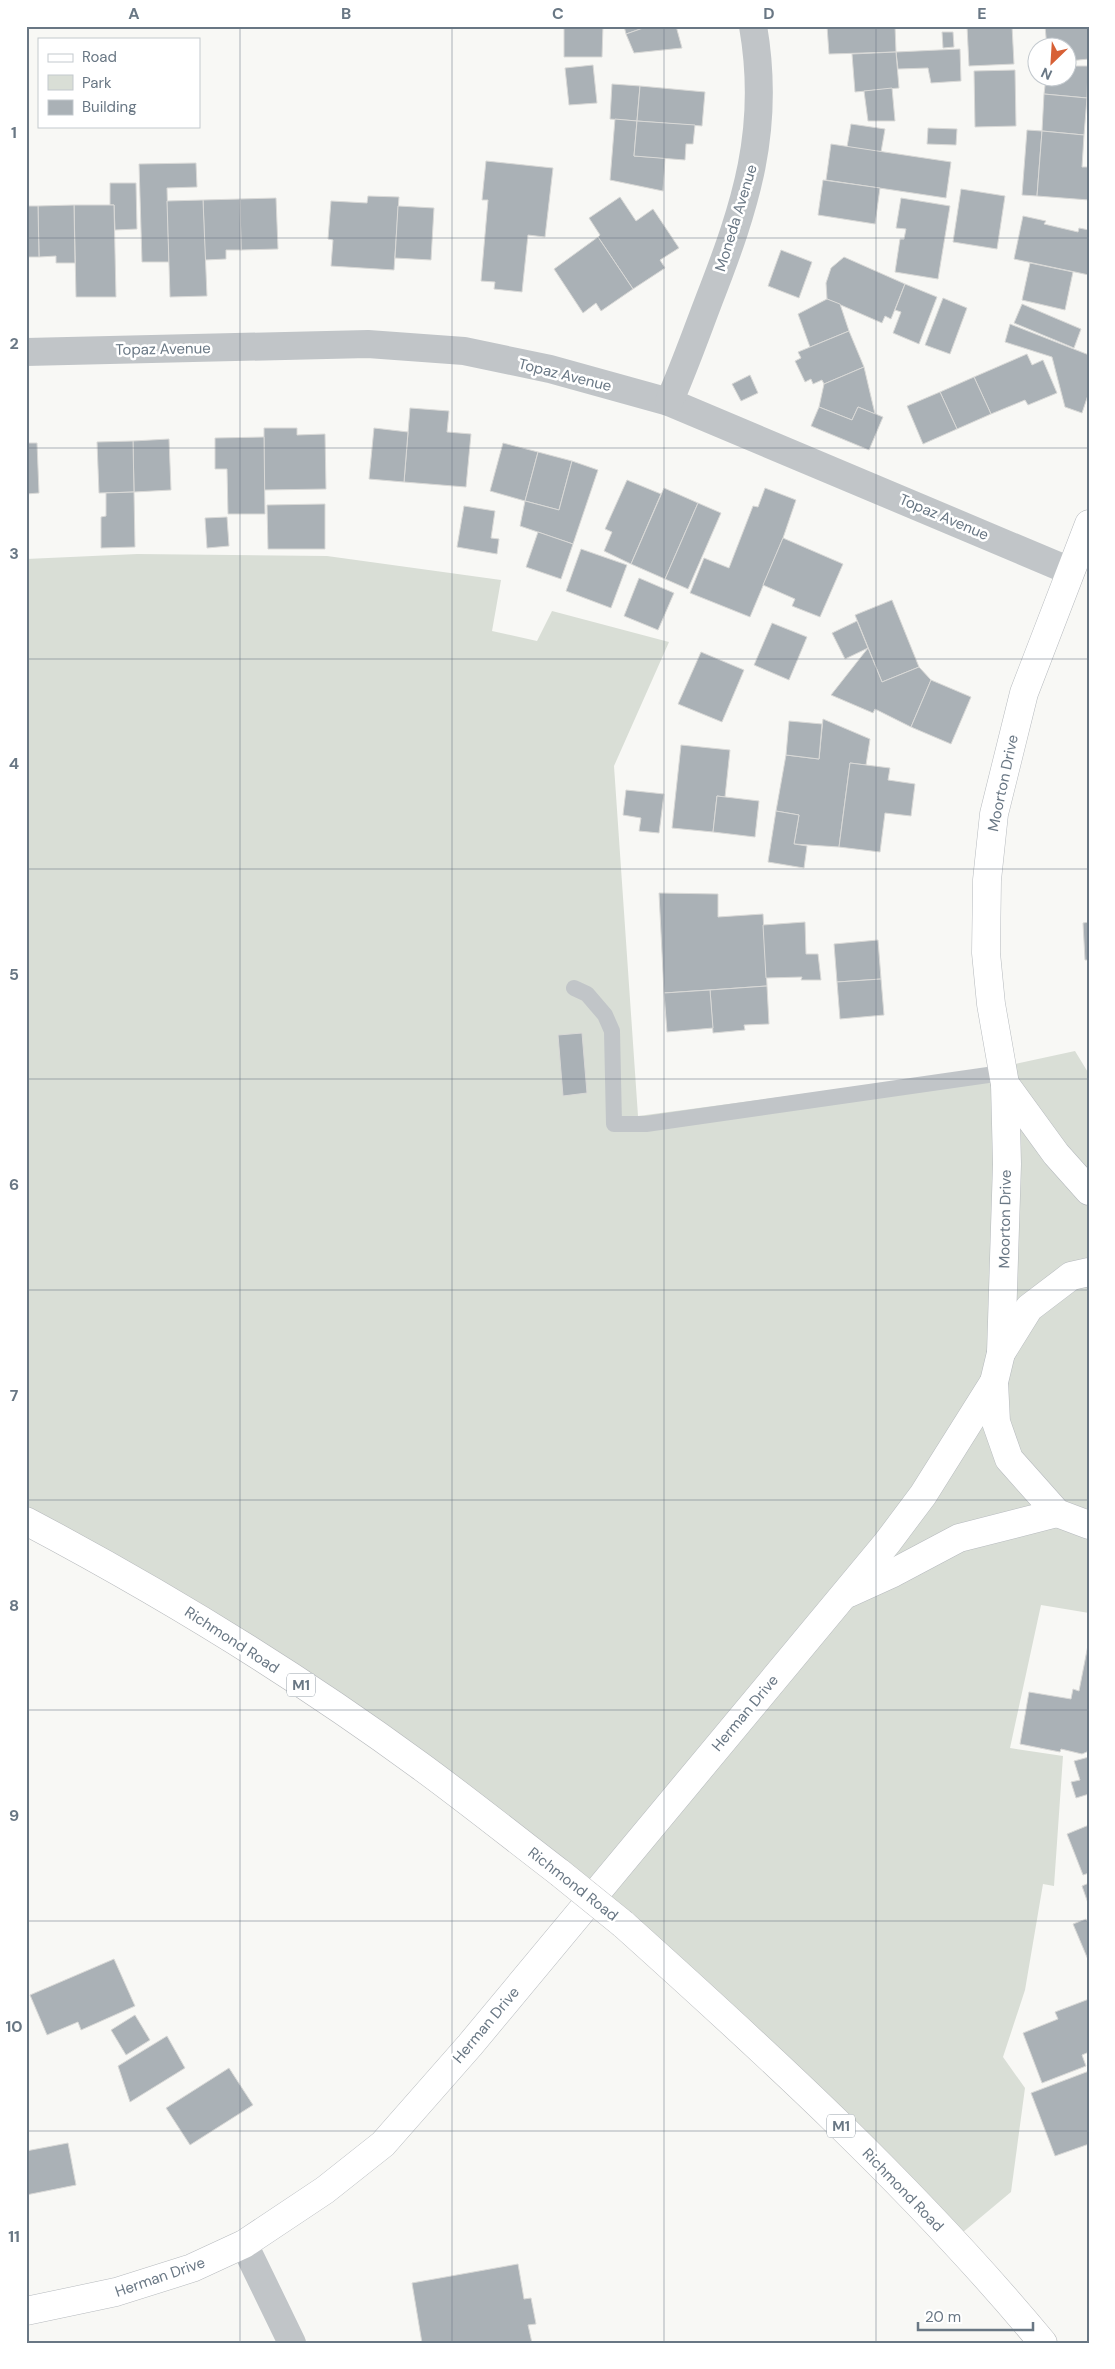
<svg xmlns="http://www.w3.org/2000/svg" width="1115" height="2369" font-family="'DM Sans',sans-serif">
<style>
.green{fill:#d9ded6}
.building{fill:#aab1b6;stroke:#d9d9d7}
.lines{fill:none;stroke-linecap:round;stroke-linejoin:round}
.secondary-casing{stroke:#b6babe;stroke-width:29}
.highway-casing{stroke:#b6b9bc;stroke-width:29}
.lane{stroke:#c1c5c8;stroke-width:16}
.street{stroke:#c1c5c8;stroke-width:28}
.secondary{stroke:#fff;stroke-width:28}
.highway{stroke:#fff;stroke-width:28}
.highway-bridge-casing{stroke:#b6b9bc;stroke-width:29;stroke-linecap:butt}
.highway-bridge{stroke:#fff;stroke-width:28}
.grid{fill:none;stroke:#697784;stroke-width:1;stroke-opacity:0.55}
.labels{text-anchor:middle;stroke-width:5;stroke-linejoin:round;paint-order:stroke}
.shield{fill:#fff;stroke:#96a0a9;stroke-width:1}
.shield-label{font-size:14px;font-weight:bold;fill:#697784}
.street-label{font-size:15px;fill:#697784;stroke:#fff}
.neatline{fill:none;stroke:#697784;stroke-width:2}
.grid-label{font-size:16px;text-anchor:middle;font-weight:bold;fill:#697784}
</style>
<rect width="100%" height="100%" fill="#f8f8f5"/>
<polygon class="green" points="137,554 327,556 501,580 492,631 537,641 552,611 669,642 614,766 638,1116 997,1068 1075,1051 1089,1074 1089,1613 1041,1605 1010,1748 1063,1756 1054,1886 1043,1884 1025,1990 1003,2057 1025,2088 1011,2192 956,2238 558,1866 26,1515 26,559"/>
<g class="building">
<polygon points="564,26 603,26 602,57 564,57"/>
<polygon points="624,26 649,26 626,34"/>
<polygon points="649,26 676,26 682,48 634,53 626,34"/>
<polygon points="827,26 895,26 896,52 829,54"/>
<polygon points="967,26 1012,26 1014,64 969,66"/>
<polygon points="1045,26 1089,26 1089,59 1068,61 1068,48 1047,48"/>
<polygon points="942,32 953,32 954,47 943,48"/>
<polygon points="960,49 961,81 931,83 928,68 898,69 896,52"/>
<polygon points="896,52 899,88 855,92 852,54"/>
<polygon points="593,65 597,103 569,105 565,68"/>
<polygon points="1068,66 1088,66 1087,98 1044,94 1046,78 1068,78"/>
<polygon points="1015,70 1016,126 975,127 974,71"/>
<polygon points="612,84 640,86 637,121 610,119"/>
<polygon points="640,86 705,92 702,126 637,121"/>
<polygon points="892,88 895,121 868,121 864,91"/>
<polygon points="1044,94 1087,98 1084,135 1042,131"/>
<polygon points="615,119 637,121 634,156 665,158 663,191 610,180"/>
<polygon points="637,121 695,125 693,144 686,144 685,160 634,156"/>
<polygon points="851,124 885,129 881,152 847,147"/>
<polygon points="928,128 957,129 956,145 927,144"/>
<polygon points="1027,130 1042,131 1037,196 1022,195"/>
<polygon points="1042,131 1084,135 1082,167 1089,167 1089,200 1037,196"/>
<polygon points="831,144 951,162 946,198 826,180"/>
<polygon points="486,161 553,168 545,237 528,235 522,292 494,289 495,282 481,281 488,200 482,200"/>
<polygon points="196,163 197,187 167,188 169,262 142,262 139,164"/>
<polygon points="823,180 880,188 875,224 818,215"/>
<polygon points="110,183 136,183 137,229 115,230 114,205 110,205"/>
<polygon points="961,189 1005,196 997,249 953,242"/>
<polygon points="368,196 399,197 394,270 331,266 333,240 328,239 331,201 367,203"/>
<polygon points="620,197 636,221 653,209 679,248 660,260 665,268 633,289 598,237 600,235 589,218"/>
<polygon points="276,198 278,249 241,250 240,199"/>
<polygon points="901,198 950,206 938,279 895,272 900,239 904,239 906,229 896,228"/>
<polygon points="240,199 241,250 226,250 226,259 205,260 203,200"/>
<polygon points="203,200 207,296 170,297 167,201"/>
<polygon points="74,205 114,205 116,297 76,297"/>
<polygon points="74,205 75,263 56,263 56,256 39,257 38,206"/>
<polygon points="26,206 38,206 39,257 26,257"/>
<polygon points="398,206 434,208 431,260 395,258"/>
<polygon points="1023,216 1046,221 1044,224 1078,232 1079,228 1089,230 1089,275 1014,259"/>
<polygon points="598,237 633,289 601,311 596,303 583,313 554,269"/>
<polygon points="781,250 812,262 799,298 768,286"/>
<polygon points="844,257 905,284 891,319 885,316 882,323 827,299 826,283 831,268"/>
<polygon points="1030,263 1073,272 1065,310 1022,300"/>
<polygon points="905,284 937,297 919,344 893,333 901,312 895,310"/>
<polygon points="943,298 967,308 950,354 925,345"/>
<polygon points="827,299 840,304 849,331 810,347 798,314"/>
<polygon points="1022,304 1081,329 1074,348 1014,323"/>
<polygon points="1010,324 1089,355 1089,392 1082,413 1065,407 1052,357 1005,342"/>
<polygon points="849,331 864,367 824,384 822,380 813,384 811,379 805,382 795,361 801,358 798,352"/>
<polygon points="1027,354 1032,365 1043,360 1057,393 1028,405 1025,400 991,414 974,377"/>
<polygon points="864,367 875,414 858,407 852,420 819,407 824,384"/>
<polygon points="750,375 758,393 741,401 732,384"/>
<polygon points="974,377 991,414 957,429 940,392"/>
<polygon points="940,392 957,429 923,444 907,406"/>
<polygon points="819,407 852,420 858,407 883,417 869,450 811,426"/>
<polygon points="410,408 449,411 447,432 471,434 466,487 404,482"/>
<polygon points="264,428 297,428 297,435 325,434 326,489 264,490"/>
<polygon points="374,428 408,432 404,482 369,479"/>
<polygon points="264,437 265,514 228,514 227,469 215,469 215,438"/>
<polygon points="169,439 171,490 134,492 133,441"/>
<polygon points="133,441 134,492 99,493 97,442"/>
<polygon points="26,443 37,443 39,493 26,494"/>
<polygon points="503,443 538,452 525,501 490,491"/>
<polygon points="538,452 572,461 559,510 525,501"/>
<polygon points="572,461 598,470 573,544 520,526 525,501 559,510"/>
<polygon points="627,480 661,494 631,564 604,551 612,532 605,529"/>
<polygon points="664,488 698,503 665,579 631,564"/>
<polygon points="765,488 796,500 783,538 750,617 690,593 704,558 729,568 753,506 758,507"/>
<polygon points="134,492 135,547 101,548 101,517 106,516 106,493"/>
<polygon points="698,503 721,513 688,589 665,579"/>
<polygon points="325,504 325,549 268,549 267,505"/>
<polygon points="464,506 495,511 491,538 499,539 497,554 457,547"/>
<polygon points="227,517 229,546 207,548 205,518"/>
<polygon points="538,532 573,544 561,579 526,567"/>
<polygon points="783,538 843,564 820,617 792,606 795,599 763,585"/>
<polygon points="581,549 627,565 611,608 566,591"/>
<polygon points="639,578 674,593 658,630 624,616"/>
<polygon points="892,600 919,667 882,682 855,615"/>
<polygon points="857,621 868,648 845,659 832,633"/>
<polygon points="772,623 807,637 789,680 754,665"/>
<polygon points="868,648 882,682 919,667 931,680 911,727 875,709 873,713 831,695"/>
<polygon points="701,652 744,670 722,722 678,704"/>
<polygon points="931,680 971,697 951,744 911,727"/>
<polygon points="823,719 870,739 866,765 850,763 839,847 794,844 799,815 776,811 786,755 819,759"/>
<polygon points="789,721 822,724 819,759 786,755"/>
<polygon points="681,745 730,750 725,797 717,796 713,832 672,828"/>
<polygon points="850,763 890,768 888,780 915,784 911,816 885,813 880,852 839,847"/>
<polygon points="626,790 664,794 659,833 639,831 641,818 623,815"/>
<polygon points="717,796 759,801 755,837 713,832"/>
<polygon points="776,811 799,815 794,844 807,846 804,868 768,862"/>
<polygon points="659,893 718,894 718,917 763,914 767,986 664,993"/>
<polygon points="805,922 806,954 818,954 821,980 801,980 802,977 766,978 763,925"/>
<polygon points="1089,922 1089,960 1085,960 1083,923"/>
<polygon points="878,940 881,979 837,982 834,944"/>
<polygon points="881,979 884,1015 840,1019 837,982"/>
<polygon points="767,986 769,1024 744,1025 745,1030 713,1033 710,990"/>
<polygon points="710,990 713,1028 667,1032 664,993"/>
<polygon points="582,1033 587,1093 563,1096 558,1035"/>
<polygon points="1089,1640 1089,1751 1082,1754 1061,1749 1060,1752 1020,1744 1029,1692 1071,1699 1073,1689 1079,1691"/>
<polygon points="1089,1757 1089,1794 1076,1798 1071,1782 1080,1780 1074,1761"/>
<polygon points="1089,1825 1089,1873 1083,1875 1067,1834"/>
<polygon points="1089,1883 1089,1906 1082,1886"/>
<polygon points="1086,1919 1089,1924 1089,1962 1073,1924"/>
<polygon points="114,1959 135,2006 81,2030 78,2022 47,2035 30,1995"/>
<polygon points="1089,1999 1089,2052 1082,2055 1086,2066 1042,2083 1023,2033 1058,2019 1055,2012"/>
<polygon points="135,2015 150,2040 126,2055 111,2030"/>
<polygon points="167,2036 185,2068 130,2102 118,2066"/>
<polygon points="229,2068 253,2105 190,2145 166,2108"/>
<polygon points="1089,2071 1089,2144 1055,2156 1031,2093"/>
<polygon points="68,2143 76,2185 26,2195 26,2151"/>
<polygon points="518,2264 524,2299 531,2298 536,2324 528,2325 532,2343 422,2343 412,2283"/>
</g>
<g class="lines">
<defs>
<g id="secondary">
<polyline points="1005,1084 1056,1154 1089,1191"/>
<polyline points="1089,1272 1071,1276 1029,1308 1001,1353 994,1382 996,1422 1009,1459 1057,1513 1089,1525"/>
<polyline points="1001,1353 1007,1164 1005,1084 991,1004 986,953 987,880 994,814 1024,693 1089,524"/>
<polyline points="849,1593 893,1573 959,1538 1057,1513"/>
<polyline points="26,2311 116,2292 192,2268 244,2244 325,2190 383,2144 470,2045 887,1543 923,1495 994,1382"/>
</g>
<g id="highway">
<path d="M26,1521C162,1593 295,1674 419,1765C467,1800 513,1837 560,1873"/>
<path d="M623,1924C770,2056 916,2190 1043,2343"/>
</g>
</defs>
<use href="#secondary" class="secondary-casing"/>
<use href="#highway" class="highway-casing"/>
<polyline class="lane" points="574,988 587,994 605,1015 612,1031 614,1124 646,1124 1002,1073"/>
<g class="street">
<polyline points="26,352 368,344 464,351 550,369 669,402 1070,571"/>
<path d="M669,402C684,368 696,334 709,300C746,205 771,129 753,26"/>
<polyline points="244,2244 292,2343"/>
</g>
<use href="#secondary" class="secondary"/>
<use href="#highway" class="highway"/>
<defs>
<polyline id="highway-bridge" points="560,1873 623,1924"/>
</defs>
<use href="#highway-bridge" class="highway-bridge-casing"/>
<use href="#highway-bridge" class="highway-bridge"/>
</g>
<path class="grid" d="M240,26V2343M452,26V2343M664,26V2343M876,26V2343M26,238H1089M26,448H1089M26,659H1089M26,869H1089M26,1079H1089M26,1290H1089M26,1500H1089M26,1710H1089M26,1921H1089M26,2131H1089"/>
<g class="labels">
<g class="shield">
<rect x="287" y="1673.5" width="28" height="23" rx="4"/>
<rect x="827" y="2114.5" width="28" height="23" rx="4"/>
</g>
<g class="shield-label">
<text x="301" y="1690">M1</text>
<text x="841" y="2131">M1</text>
</g>
<g class="street-label">
<text transform="translate(736 218) rotate(-73)" y="5">Moneda Avenue</text>
<text transform="translate(163 349) rotate(-1)" y="5">Topaz Avenue</text>
<text transform="translate(565 375) rotate(14)" y="5">Topaz Avenue</text>
<text transform="translate(944 517) rotate(23)" y="5">Topaz Avenue</text>
<text transform="translate(1003 783) rotate(-78)" y="5">Moorton Drive</text>
<text transform="translate(1005 1219) rotate(-89)" y="5">Moorton Drive</text>
<text transform="translate(232 1640) rotate(33)" y="5">Richmond Road</text>
<text transform="translate(745 1713) rotate(-50)" y="5">Herman Drive</text>
<text transform="translate(573 1884) rotate(38)" y="5">Richmond Road</text>
<text transform="translate(486 2025) rotate(-50)" y="5">Herman Drive</text>
<text transform="translate(903 2190) rotate(46)" y="5">Richmond Road</text>
<text transform="translate(160 2277) rotate(-19)" y="5">Herman Drive</text>
</g>
</g>
<rect width="1115" height="2369" fill="none" stroke="#ffffff" stroke-width="55"/>
<rect x="38" y="38" width="162" height="90" fill="#ffffff" stroke="#c3c9ce"/>
<rect x="48" y="54" width="25" height="8" fill="#ffffff" stroke="#c3c9ce"/>
<text x="82" y="62" font-size="15" fill="#697784">Road</text>
<rect x="48" y="75" width="25" height="15" fill="#d9ded6" stroke="#c3c9ce"/>
<text x="82" y="88" font-size="15" fill="#697784">Park</text>
<rect x="48" y="100" width="25" height="15" fill="#aab1b6" stroke="#c3c9ce"/>
<text x="82" y="112" font-size="15" fill="#697784">Building</text>
<g transform="translate(1052 62) rotate(205)"><circle r="24" fill="#ffffff" stroke="#c3c9ce"/>
<path d="M0-4L9 19L0 12L-9 19Z" fill="#d76035"/>
<text y="-8" font-size="14" font-weight="bold" text-anchor="middle" fill="#697784">N</text>
</g>
<path d="M918 2322v8h115v-8" fill="none" stroke="#697784" stroke-width="2.5"/>
<text x="925" y="2322" font-size="15" fill="#697784" stroke="#ffffff" stroke-width="4" paint-order="stroke">20 m</text>
<rect x="28" y="28" width="1060" height="2314" class="neatline"/>
<g class="grid-label">
<text x="134" y="19">A</text>
<text x="346" y="19">B</text>
<text x="558" y="19">C</text>
<text x="769" y="19">D</text>
<text x="982" y="19">E</text>
<text x="14" y="138">1</text>
<text x="14" y="349">2</text>
<text x="14" y="559">3</text>
<text x="14" y="769">4</text>
<text x="14" y="980">5</text>
<text x="14" y="1190">6</text>
<text x="14" y="1401">7</text>
<text x="14" y="1611">8</text>
<text x="14" y="1821">9</text>
<text x="14" y="2032">10</text>
<text x="14" y="2242">11</text>
</g>
</svg>
